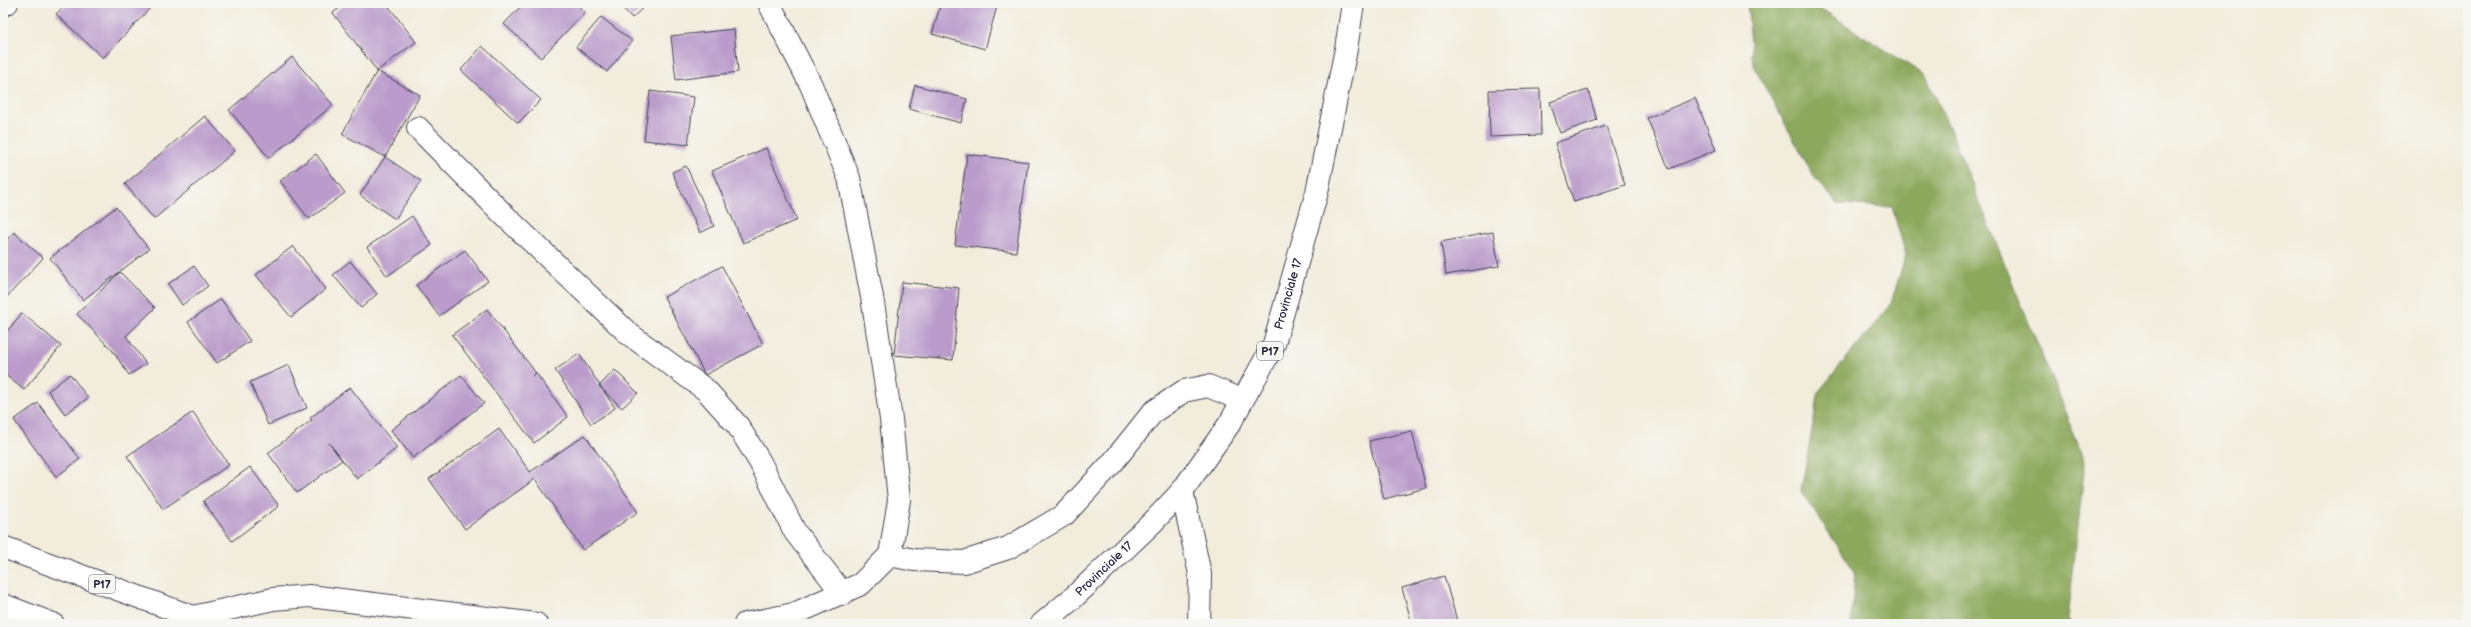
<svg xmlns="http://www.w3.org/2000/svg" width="2471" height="627" font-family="'Balsamiq Sans',sans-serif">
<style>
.forest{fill:#8ca85b;stroke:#57654b}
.building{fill:#ba9bcb}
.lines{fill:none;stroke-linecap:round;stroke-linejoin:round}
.minor-casing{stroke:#414053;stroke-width:24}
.primary-casing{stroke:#414053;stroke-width:24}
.minor{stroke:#fff;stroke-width:22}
.primary{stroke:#fff;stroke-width:22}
.labels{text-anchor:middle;stroke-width:4;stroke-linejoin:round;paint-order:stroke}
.shield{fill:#f6f6f2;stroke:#626272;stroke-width:1}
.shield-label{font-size:11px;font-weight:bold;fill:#22223b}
.street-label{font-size:12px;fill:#22223b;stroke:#f6f6f2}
</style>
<rect width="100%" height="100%" fill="#f6f6f2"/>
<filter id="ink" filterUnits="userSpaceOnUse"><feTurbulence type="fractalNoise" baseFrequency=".025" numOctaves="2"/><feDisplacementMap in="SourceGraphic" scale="8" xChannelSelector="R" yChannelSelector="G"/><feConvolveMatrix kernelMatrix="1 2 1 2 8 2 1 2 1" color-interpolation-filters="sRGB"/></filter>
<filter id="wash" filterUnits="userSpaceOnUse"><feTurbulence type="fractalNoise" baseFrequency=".012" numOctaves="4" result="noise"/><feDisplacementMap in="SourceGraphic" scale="16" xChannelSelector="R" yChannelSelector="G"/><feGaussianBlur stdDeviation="0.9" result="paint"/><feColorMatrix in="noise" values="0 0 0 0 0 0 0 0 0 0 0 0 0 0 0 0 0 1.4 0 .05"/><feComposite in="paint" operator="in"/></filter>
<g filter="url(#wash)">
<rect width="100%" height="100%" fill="#f2ecdb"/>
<polygon class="forest" points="1747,3 1812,3 1926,76 1947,122 2085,461 2068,619 2070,624 1851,624 1855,572 1801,491 1819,391 1890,306 1906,255 1892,207 1838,204 1814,177 1753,65"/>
<g id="blocks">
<g class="building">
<polygon points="67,3 149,3 152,6 103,58 56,14"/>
<polygon points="346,3 386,3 416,42 377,71 333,13"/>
<polygon points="524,3 575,3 585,12 541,58 504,24"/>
<polygon points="618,3 648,3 632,18"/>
<polygon points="941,3 998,3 985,49 932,34"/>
<polygon points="601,17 632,41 607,72 576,47"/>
<polygon points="734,29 738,72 676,80 671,36"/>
<polygon points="482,46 541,100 518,123 461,70"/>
<polygon points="292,57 333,105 269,158 229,110"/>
<polygon points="377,71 420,95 385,157 342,134"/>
<polygon points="915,85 967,99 961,123 909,109"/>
<polygon points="1540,89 1541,135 1490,137 1489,90"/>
<polygon points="1588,90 1597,120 1560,133 1550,102"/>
<polygon points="650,91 694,97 688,145 644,140"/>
<polygon points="1695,98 1716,150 1669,169 1647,118"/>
<polygon points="205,116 235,151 154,219 125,184"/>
<polygon points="1606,126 1625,185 1574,202 1555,143"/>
<polygon points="766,148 797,220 743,243 712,171"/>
<polygon points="316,154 345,193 309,219 280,181"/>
<polygon points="967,154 1028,162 1016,252 955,245"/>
<polygon points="385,157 421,181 395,219 360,195"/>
<polygon points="686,166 714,226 700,233 672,172"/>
<polygon points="116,207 149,249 83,300 50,258"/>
<polygon points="412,216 432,245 387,276 367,247"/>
<polygon points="14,232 43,258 5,299 3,297 3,244"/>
<polygon points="1493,232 1499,266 1446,275 1441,242"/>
<polygon points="293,246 326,289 291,317 256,275"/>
<polygon points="465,250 488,281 439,316 416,285"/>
<polygon points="350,261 377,294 361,308 333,275"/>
<polygon points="194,266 208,286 182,305 168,284"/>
<polygon points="722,266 763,344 705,375 664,297"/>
<polygon points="120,272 155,308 126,336 146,364 129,375 112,350 77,314"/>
<polygon points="902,282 959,288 953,360 894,355"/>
<polygon points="221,299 250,341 217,363 188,322"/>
<polygon points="487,309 536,373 532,376 536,373 568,417 534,443 452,335"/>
<polygon points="22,313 61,346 24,390 3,373 3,336"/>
<polygon points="579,354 615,408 591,424 555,370"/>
<polygon points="289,365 307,408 268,425 250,382"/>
<polygon points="615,370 638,393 622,408 599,386"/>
<polygon points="70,374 88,398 65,414 48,391"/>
<polygon points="461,375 484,403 413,458 391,430"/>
<polygon points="350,387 397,448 357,479 329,443 342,460 297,493 268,453 312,420 310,418"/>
<polygon points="38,403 80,459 56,477 14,420"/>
<polygon points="193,412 229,465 163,509 127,456"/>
<polygon points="499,429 530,472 585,435 638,512 583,550 535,479 465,529 429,479"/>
<polygon points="1412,431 1426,488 1384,499 1369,441"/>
<polygon points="250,467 279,506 232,541 203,501"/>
<polygon points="1444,576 1458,624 1412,624 1402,588"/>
</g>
</g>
</g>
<g filter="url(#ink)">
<use href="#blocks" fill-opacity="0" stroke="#414053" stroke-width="1"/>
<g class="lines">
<defs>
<g id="minor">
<polyline points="3,5 7,3"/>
<polyline points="418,128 505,216 629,334 706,390 738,426 760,462 795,532 843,594"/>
<polyline points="1182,491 1200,574 1199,624"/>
<polyline points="890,555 914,560 964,562 1008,548 1064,515 1113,462 1153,412 1184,391 1208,386 1242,400"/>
<polyline points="3,605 53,624"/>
<polyline points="193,617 273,599 309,596 536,624"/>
<polyline points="745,624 794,614 861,584 890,555 899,500 891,419 872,297 849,178 811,85 769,3"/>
</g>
<g id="primary">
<polyline points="3,547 193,617 199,624"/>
<path id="s1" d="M1042,624L1074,597L1152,523L1182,491L1230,423L1274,344L1317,192L1346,49L1353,3"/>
</g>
</defs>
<use href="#minor" class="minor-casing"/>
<use href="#primary" class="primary-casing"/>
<use href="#minor" class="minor"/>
<use href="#primary" class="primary"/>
</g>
</g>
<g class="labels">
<g class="shield">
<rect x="1257" y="342" width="26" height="18" rx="3"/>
<rect x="89" y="575" width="26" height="18" rx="3"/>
</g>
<g class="shield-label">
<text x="1270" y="355">P17</text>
<text x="102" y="588">P17</text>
</g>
<g class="street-label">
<text dy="4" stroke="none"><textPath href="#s1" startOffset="419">Provinciale 17</textPath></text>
<text dy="4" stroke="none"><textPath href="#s1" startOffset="83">Provinciale 17</textPath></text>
</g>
</g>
<rect width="2471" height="627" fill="none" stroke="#f6f6f2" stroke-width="16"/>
</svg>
